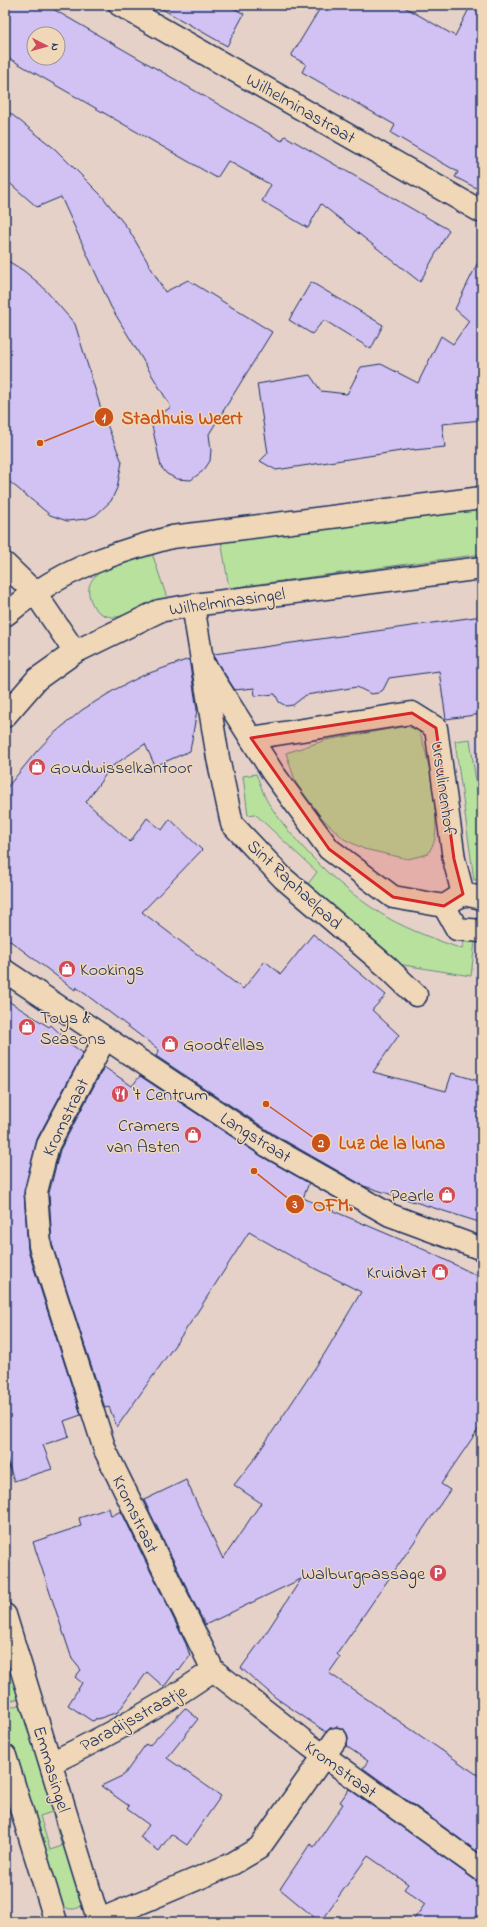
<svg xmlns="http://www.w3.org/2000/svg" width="487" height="1927" font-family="'Indie Flower',sans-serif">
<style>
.built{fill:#e0ccd6}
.green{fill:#b8e19e;stroke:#6a887e;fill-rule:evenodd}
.building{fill:#d1c2f3;stroke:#1b2f5e;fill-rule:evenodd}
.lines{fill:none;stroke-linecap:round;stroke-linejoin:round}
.minor-casing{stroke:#1b2f5e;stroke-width:25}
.minor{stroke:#efd7b7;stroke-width:22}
.marked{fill:#d62828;fill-opacity:0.2;stroke:#d62828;stroke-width:3;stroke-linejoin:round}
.labels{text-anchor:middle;stroke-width:3;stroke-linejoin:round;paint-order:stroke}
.street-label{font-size:18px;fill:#1b2f5e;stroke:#efd7b7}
.poi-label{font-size:18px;fill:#1b2f5e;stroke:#efd7b7;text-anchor:start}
.leader{fill:none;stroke:#c95318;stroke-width:1.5}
.callout-dot{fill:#c95318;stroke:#efd7b7;stroke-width:1.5}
.mark-label{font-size:12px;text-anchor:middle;font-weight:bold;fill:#fff}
.callout-label{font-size:19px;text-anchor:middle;font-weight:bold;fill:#c95318;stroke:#efd7b7;stroke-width:3;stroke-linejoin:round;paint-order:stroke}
</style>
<rect width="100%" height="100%" fill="#e6d1c9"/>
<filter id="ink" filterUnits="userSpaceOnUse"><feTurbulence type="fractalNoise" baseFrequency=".025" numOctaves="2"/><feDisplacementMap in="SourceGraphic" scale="8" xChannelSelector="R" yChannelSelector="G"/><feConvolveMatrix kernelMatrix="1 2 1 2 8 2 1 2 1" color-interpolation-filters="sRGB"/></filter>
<g filter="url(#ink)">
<polygon class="built" points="482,737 482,830 470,738"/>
<g class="green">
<polygon points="482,505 482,554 229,588 221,540"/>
<path d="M152,553L167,598C149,602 130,618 112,617C102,616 94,610 91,601C77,568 131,560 152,553Z"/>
<path d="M407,726L419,731C428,752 439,815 435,837C435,843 430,849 428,854L408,859L364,849L344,839L321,817L296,783L286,753L326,740Z"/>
<polygon points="470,739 482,826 482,880 474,880 455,741"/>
<path d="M256,774C261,785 264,798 271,807C301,851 343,891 388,918C411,931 437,940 462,949L464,941L475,942L471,976L391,963L305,888L317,872L255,814L248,815L243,776Z"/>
<polygon points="5,1672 12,1673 24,1697 5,1702"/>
<path d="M25,1703L84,1903C78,1911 69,1910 61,1906L57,1900L5,1730V1709ZM52,1812L62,1846L50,1850L40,1816Z"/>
</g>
<g class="building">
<path d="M5,5H46L282,141L285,136L449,230L420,282L321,204L308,228L262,201L271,185L228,161L217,178L5,56ZM34,34H58V58H34Z"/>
<polygon points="155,5 228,5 244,14 227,46"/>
<polygon points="322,5 401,5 455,36 471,5 482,5 482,191 455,177 458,172 391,133 395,125 302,72 306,64 291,56"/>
<polygon points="5,109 55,149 102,196 129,230 165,292 188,280 272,332 209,434 211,450 210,461 204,470 191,480 177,479 167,474 161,467 151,421 171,407 111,307 61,197 37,207 5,179"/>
<polygon points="482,254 482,420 442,424 445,447 414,450 414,449 276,470 260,461 268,453 257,384 310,375 321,391 347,394 361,367 381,364 418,383 441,336 453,344 469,321 455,309"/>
<polygon points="5,259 24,271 41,285 75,324 102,412 122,462 117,488 111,501 96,515 86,519 67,521 50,515 5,478"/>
<polygon points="311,282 383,325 371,349 324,320 312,334 289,320"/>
<polygon points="482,616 482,714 446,719 439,671 389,678 383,690 378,693 371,694 357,687 306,695 293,705 286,706 279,702 275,694 255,696 254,688 235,690 215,659 214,654"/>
<polygon points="189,659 197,710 190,751 155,766 145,744 111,767 86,802 130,842 147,818 162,830 170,819 202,850 142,912 243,989 265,961 281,974 313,934 386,995 372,1010 399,1035 373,1072 446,1091 452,1073 482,1082 482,1223 364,1186 275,1135 156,1056 159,1051 158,1049 76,987 75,990 5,937 5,790 36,752 51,736 82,710 116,689 144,675"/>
<polygon points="5,999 49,1027 51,1025 72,1045 83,1053 37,1139 24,1193 28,1250 81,1415 64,1421 69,1436 43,1445 52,1469 14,1481 5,1453"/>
<polygon points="104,1067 132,1086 140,1076 261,1156 309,1183 303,1198 425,1250 482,1278 482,1424 441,1484 450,1490 337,1654 340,1657 329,1673 482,1778 482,1855 363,1768 368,1761 346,1746 348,1740 347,1734 344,1729 337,1727 330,1728 326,1732 276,1698 241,1668 265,1635 264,1636 301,1579 205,1625 144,1500 186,1480 223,1559 261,1503 234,1485 255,1458 325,1353 361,1292 296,1259 249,1232 189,1325 117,1427 109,1407 105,1408 52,1244 49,1193 60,1150"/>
<polygon points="109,1508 111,1516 121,1511 186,1644 190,1656 179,1671 177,1669 164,1687 147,1672 118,1712 92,1721 68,1705 82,1683 75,1677 81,1670 72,1659 33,1542 81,1526 79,1518"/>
<polygon points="185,1708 198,1719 167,1758 221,1796 187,1845 171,1834 159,1851 140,1837 149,1825 127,1809 129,1806 101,1786 124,1775 146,1744 149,1746"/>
<polygon points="349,1789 475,1880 482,1882 482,1922 412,1922 425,1904 404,1889 408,1884 368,1856 320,1922 280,1889 310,1844 314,1847 343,1804 340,1802"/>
</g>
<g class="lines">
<defs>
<g id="minor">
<polyline points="120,5 482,212"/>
<polyline points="5,564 35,593 75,652"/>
<polyline points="193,605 218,758 232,824 283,878 387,967 416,995"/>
<path d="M5,615C15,608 24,599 35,593C76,565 124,550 172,537L482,498"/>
<polyline points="207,669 273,773 329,849 393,897 444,906 463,894 482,898"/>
<polyline points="5,716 37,679 75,652 159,611 193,605 482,568"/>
<polyline points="251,738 412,713 436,728 454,859 463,894"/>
<polyline points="444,906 457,929 482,931"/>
<polyline points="5,971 268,1146 390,1215 482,1249"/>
<polyline points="105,1038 48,1145 36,1192 40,1246 105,1450 213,1670 309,1745 482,1870"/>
<polyline points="5,1615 99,1922"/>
<polyline points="5,1756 56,1922"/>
<path d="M51,1763C107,1736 162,1707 213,1670"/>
<polyline points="95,1922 232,1864 259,1848 336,1739"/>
</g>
</defs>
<use href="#minor" class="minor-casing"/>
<use href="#minor" class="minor"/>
</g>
</g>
<path class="marked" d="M412,713L436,728L454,859L463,894L444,906L393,897L329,849L251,738Z"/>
<defs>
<symbol id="shop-disc" viewBox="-11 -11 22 22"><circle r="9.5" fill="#d1495b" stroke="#efd7b7"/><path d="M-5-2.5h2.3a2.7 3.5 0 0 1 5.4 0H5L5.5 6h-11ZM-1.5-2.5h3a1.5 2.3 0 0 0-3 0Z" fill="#fff"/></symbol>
<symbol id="restaurant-disc" viewBox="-11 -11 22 22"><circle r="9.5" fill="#d1495b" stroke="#efd7b7"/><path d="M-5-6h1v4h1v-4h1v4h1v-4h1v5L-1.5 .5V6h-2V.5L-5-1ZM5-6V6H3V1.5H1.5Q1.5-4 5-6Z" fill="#fff"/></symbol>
<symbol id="parking-disc" viewBox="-11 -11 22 22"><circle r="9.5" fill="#d1495b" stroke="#efd7b7"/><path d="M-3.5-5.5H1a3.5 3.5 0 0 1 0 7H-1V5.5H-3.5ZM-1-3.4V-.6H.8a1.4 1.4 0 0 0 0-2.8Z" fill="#fff"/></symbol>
</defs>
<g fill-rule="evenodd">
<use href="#shop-disc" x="27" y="757" width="20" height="20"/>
<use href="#shop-disc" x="57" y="959" width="20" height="20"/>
<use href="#shop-disc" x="17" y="1017" width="20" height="20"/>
<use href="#shop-disc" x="160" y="1034" width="20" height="20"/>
<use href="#restaurant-disc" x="110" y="1084" width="20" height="20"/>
<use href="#shop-disc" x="183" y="1125" width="20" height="20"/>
<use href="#shop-disc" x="437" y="1185" width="20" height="20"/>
<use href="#shop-disc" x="430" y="1262" width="20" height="20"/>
<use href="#parking-disc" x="428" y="1563" width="20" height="20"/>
</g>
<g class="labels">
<g class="street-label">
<text transform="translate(301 108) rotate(30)" y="6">Wilhelminastraat</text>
<text transform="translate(227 601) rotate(-8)" y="6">Wilhelminasingel</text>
<text transform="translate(444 788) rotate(82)" y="6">Ursulinenhof</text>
<text transform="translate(295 884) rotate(43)" y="6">Sint Raphaelpad</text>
<text transform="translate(65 1117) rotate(-64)" y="6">Kromstraat</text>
<text transform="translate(256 1137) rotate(32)" y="6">Langstraat</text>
<text transform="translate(136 1514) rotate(64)" y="6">Kromstraat</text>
<text transform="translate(133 1718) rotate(-29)" y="6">Paradijsstraatje</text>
<text transform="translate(52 1769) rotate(73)" y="6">Emmasingel</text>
<text transform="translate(341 1769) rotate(36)" y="6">Kromstraat</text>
</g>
<g class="poi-label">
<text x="50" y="773">Goudwisselkantoor</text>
<text x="80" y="975">Kookings</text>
<text x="40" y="1023">Toys &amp;<tspan x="40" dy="21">Seasons</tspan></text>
<text x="183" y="1050">Goodfellas</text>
<text x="133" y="1100">'t Centrum</text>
<text x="180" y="1131" text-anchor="end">Cramers<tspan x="180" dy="21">van Asten</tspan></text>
<text x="434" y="1201" text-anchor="end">Pearle</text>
<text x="427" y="1278" text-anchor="end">Kruidvat</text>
<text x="425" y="1579" text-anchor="end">Walburgpassage</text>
</g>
</g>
<path class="leader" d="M40 443L104 417M266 1104L321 1143M254 1171L295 1204"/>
<g class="callout-dot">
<circle cx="40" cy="443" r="4"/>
<circle cx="266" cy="1104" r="4"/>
<circle cx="254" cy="1171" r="4"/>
<circle cx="104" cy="417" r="10"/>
<circle cx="321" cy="1143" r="10"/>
<circle cx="295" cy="1204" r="10"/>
</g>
<g class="mark-label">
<text x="104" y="422">1</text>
<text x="321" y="1147">2</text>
<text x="295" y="1208">3</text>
</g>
<g class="callout-label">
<text x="182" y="424">Stadhuis Weert</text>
<text x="392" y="1149">Luz de la luna</text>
<text x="333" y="1211">OFM.</text>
</g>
<rect width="487" height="1927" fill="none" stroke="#efd7b7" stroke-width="20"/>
<rect x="10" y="10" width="467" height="1907" fill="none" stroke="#1b2f5e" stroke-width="1.5" filter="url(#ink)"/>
<g transform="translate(46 46) rotate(96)"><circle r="19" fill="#efd7b7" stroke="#9a9493"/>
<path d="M0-3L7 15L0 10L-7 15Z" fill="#d1495b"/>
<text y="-6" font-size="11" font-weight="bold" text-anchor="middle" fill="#1b2f5e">N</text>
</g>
</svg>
